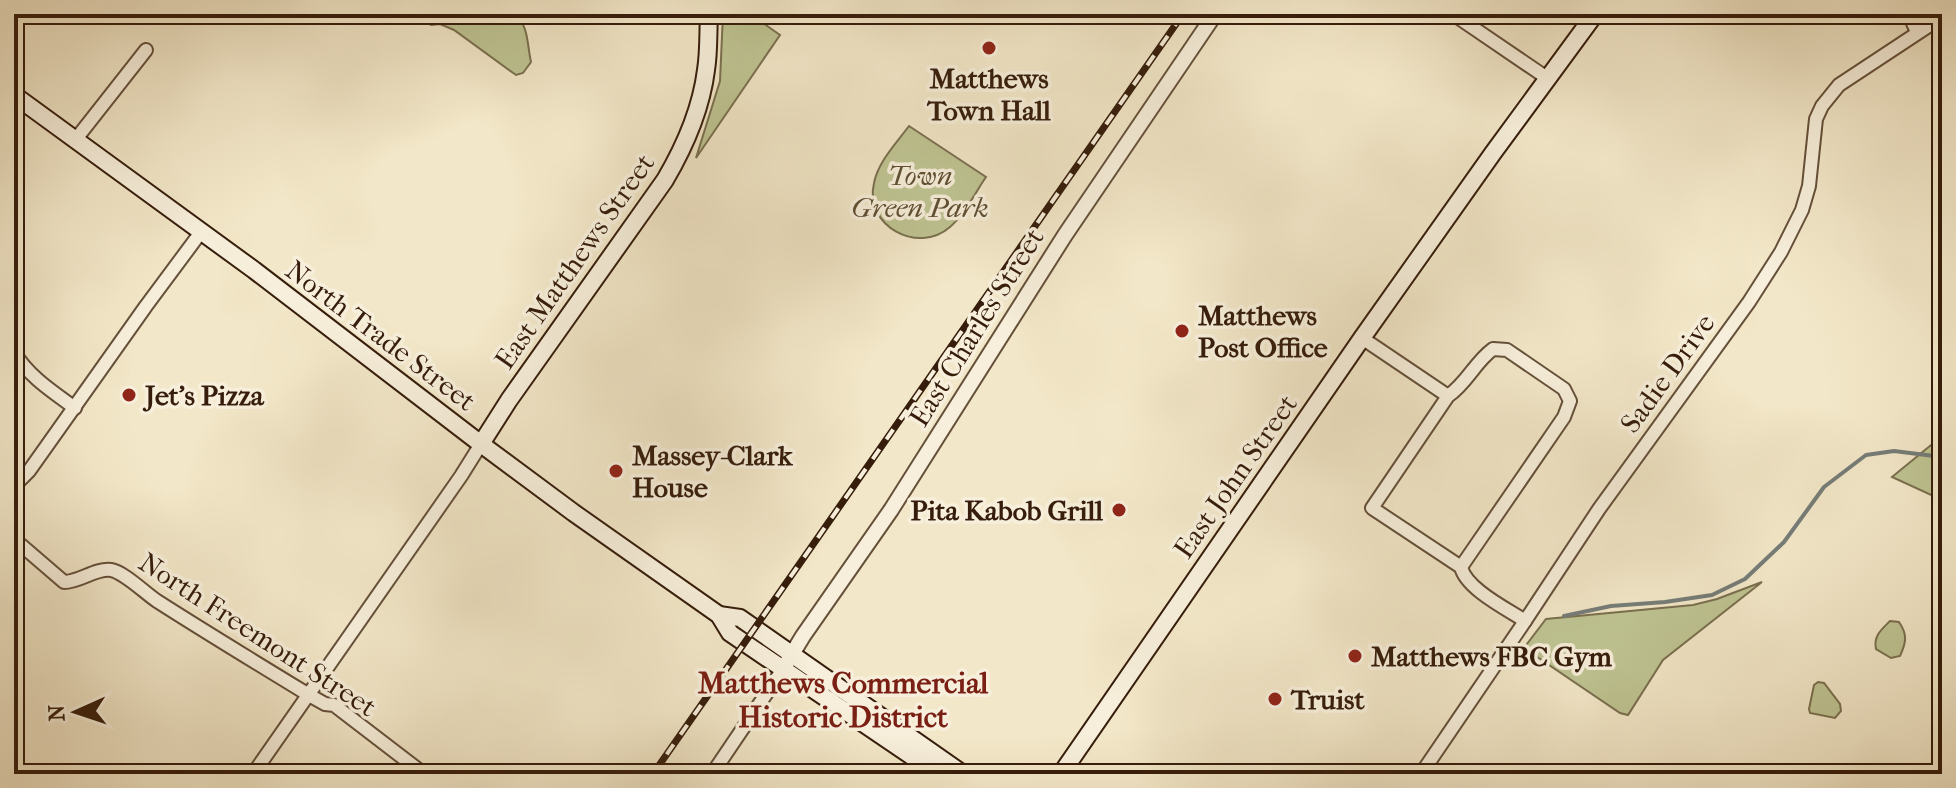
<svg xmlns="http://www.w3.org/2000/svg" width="1956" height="788" font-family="'IM FELL French Canon',serif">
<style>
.green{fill:#bfc493;stroke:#7a704f;stroke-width:2}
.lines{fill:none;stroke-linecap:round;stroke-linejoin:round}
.stream{stroke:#767d78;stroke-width:4}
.minor-casing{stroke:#65503a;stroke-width:16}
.tertiary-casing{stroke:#65503a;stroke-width:18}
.secondary-casing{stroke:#361d0b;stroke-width:20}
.minor{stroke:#f7efdb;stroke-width:12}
.tertiary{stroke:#f7efdb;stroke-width:14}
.secondary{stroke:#f7efdb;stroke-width:16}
.rail-casing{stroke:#361d0b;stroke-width:7}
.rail{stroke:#f7efdb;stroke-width:4;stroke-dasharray:12;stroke-linecap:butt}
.poi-dot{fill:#8f2418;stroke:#f7efdb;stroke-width:3}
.labels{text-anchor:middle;stroke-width:7;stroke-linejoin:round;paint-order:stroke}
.poi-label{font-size:28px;font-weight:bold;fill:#361d0b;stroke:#f7efdb;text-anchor:start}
.park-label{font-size:28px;font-style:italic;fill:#5f4f34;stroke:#f7efdb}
.street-label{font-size:28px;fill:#361d0b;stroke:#f7efdb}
.neighbourhood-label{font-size:30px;font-weight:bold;fill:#7a1f14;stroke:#f7efdb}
</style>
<rect width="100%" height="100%" fill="#f2e7c8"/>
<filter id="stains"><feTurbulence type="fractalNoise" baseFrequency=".0025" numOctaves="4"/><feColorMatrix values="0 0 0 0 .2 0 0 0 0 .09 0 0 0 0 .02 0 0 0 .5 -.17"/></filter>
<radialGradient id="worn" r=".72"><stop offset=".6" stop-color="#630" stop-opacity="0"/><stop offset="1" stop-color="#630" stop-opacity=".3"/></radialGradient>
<g class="green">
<path d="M412,14H515C529,26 527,45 531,62L523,73L516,75L454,30L440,24L431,25Z"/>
<polygon points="723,14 750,14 780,35 696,158 720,81"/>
<path d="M909,126L986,177C975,193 965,214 950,227C918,255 864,226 874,183C878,162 897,142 909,126Z"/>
<polygon points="1942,436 1942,500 1892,477"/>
<polygon points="1762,582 1663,660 1628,715 1620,713 1524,648 1546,619 1693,605 1717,599"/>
<path d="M1890,621L1899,622C1908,635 1906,643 1900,656L1891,658L1876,649C1873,636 1882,629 1890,621Z"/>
<polygon points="1818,682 1824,683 1840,704 1841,711 1835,718 1810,713 1809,709 1814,685"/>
</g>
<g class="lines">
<polyline class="stream" points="1564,616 1611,606 1665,602 1712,595 1745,579 1784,542 1824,487 1866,455 1894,451 1942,457"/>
<defs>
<g id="minor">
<polyline points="778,14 779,14"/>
<polyline points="1453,14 1547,78"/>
<polyline points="1909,14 1917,32"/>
<polyline points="76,139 146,50"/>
<polyline points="1362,338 1448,396"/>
<path d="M14,352C28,376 53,392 75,408"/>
<polyline points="14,486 29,471 146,306 201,232"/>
<path d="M21,545L64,582C80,582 95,568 111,570C124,572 145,593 157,601C207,633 258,664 309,695L325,704L334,705L424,774"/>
<path d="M1461,567L1564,417L1570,401L1564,389L1507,350L1493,349C1475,362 1467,383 1448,396L1372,508L1461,567C1466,589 1507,609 1525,621"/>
<polyline points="253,774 461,476 481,444"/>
<polyline points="712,774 783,669"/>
<polyline points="1421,774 1525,621 1599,509 1749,302 1781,252 1802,210 1809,186 1816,119 1822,106 1839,85 1942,17"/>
</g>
<polyline id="tertiary" points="783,669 803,636 891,510 1065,235 1215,14"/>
<g id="secondary">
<polyline points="14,95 254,270 481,444 574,513 719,615 730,633 938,774"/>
<path d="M481,444L509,400L665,180C685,146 701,110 706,70C709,52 708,33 709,14"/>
<polyline points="719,615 740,618 963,774"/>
<polyline points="1061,774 1362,338 1493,153 1595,14"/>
</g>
</defs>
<use href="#minor" class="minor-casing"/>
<use href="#tertiary" class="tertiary-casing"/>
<use href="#secondary" class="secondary-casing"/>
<use href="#minor" class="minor"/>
<use href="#tertiary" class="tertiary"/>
<use href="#secondary" class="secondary"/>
<defs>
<polyline id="rail" points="653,774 1183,14"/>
</defs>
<use href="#rail" class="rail-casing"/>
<use href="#rail" class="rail"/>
</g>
<g class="poi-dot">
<circle cx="989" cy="48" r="8"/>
<circle cx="1182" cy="331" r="8"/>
<circle cx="129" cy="395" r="8"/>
<circle cx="616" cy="471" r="8"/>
<circle cx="1119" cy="510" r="8"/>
<circle cx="1355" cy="656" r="8"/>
<circle cx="1275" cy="699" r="8"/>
</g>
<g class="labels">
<g class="poi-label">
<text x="989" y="88" text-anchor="middle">Matthews<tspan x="989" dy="32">Town Hall</tspan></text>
<text x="1198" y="325">Matthews<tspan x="1198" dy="32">Post Office</tspan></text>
<text x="145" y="405">Jet's Pizza</text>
<text x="632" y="465">Massey-Clark<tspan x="632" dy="32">House</tspan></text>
<text x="1103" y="520" text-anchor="end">Pita Kabob Grill</text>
<text x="1371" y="666">Matthews FBC Gym</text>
<text x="1291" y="709">Truist</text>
</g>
<g class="park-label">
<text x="920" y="185">Town<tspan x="920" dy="32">Green Park</tspan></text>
</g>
<g class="street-label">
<text transform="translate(574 261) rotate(-55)" y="10">East Matthews Street</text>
<text transform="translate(976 327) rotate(-58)" y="10">East Charles Street</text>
<text transform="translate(381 335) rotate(37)" y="10">North Trade Street</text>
<text transform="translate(1667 373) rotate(-54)" y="10">Sadie Drive</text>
<text transform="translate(1235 476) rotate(-55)" y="10">East John Street</text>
<text transform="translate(258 634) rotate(33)" y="10">North Freemont Street</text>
</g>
<g class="neighbourhood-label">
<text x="843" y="693">Matthews Commercial<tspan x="843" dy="34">Historic District</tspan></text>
</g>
</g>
<rect width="1956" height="788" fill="none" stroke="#f2e7c8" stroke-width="48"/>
<rect x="16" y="16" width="1924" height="756" fill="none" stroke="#361d0b" stroke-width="4"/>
<rect x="24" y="24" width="1908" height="740" fill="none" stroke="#361d0b" stroke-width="2"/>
<g transform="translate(76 712) rotate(267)" stroke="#f7efdb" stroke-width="6" paint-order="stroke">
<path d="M0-6L14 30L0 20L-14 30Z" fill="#361d0b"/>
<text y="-12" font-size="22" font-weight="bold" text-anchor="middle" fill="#361d0b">N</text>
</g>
<rect width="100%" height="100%" filter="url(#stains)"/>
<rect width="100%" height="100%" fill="url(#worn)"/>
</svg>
